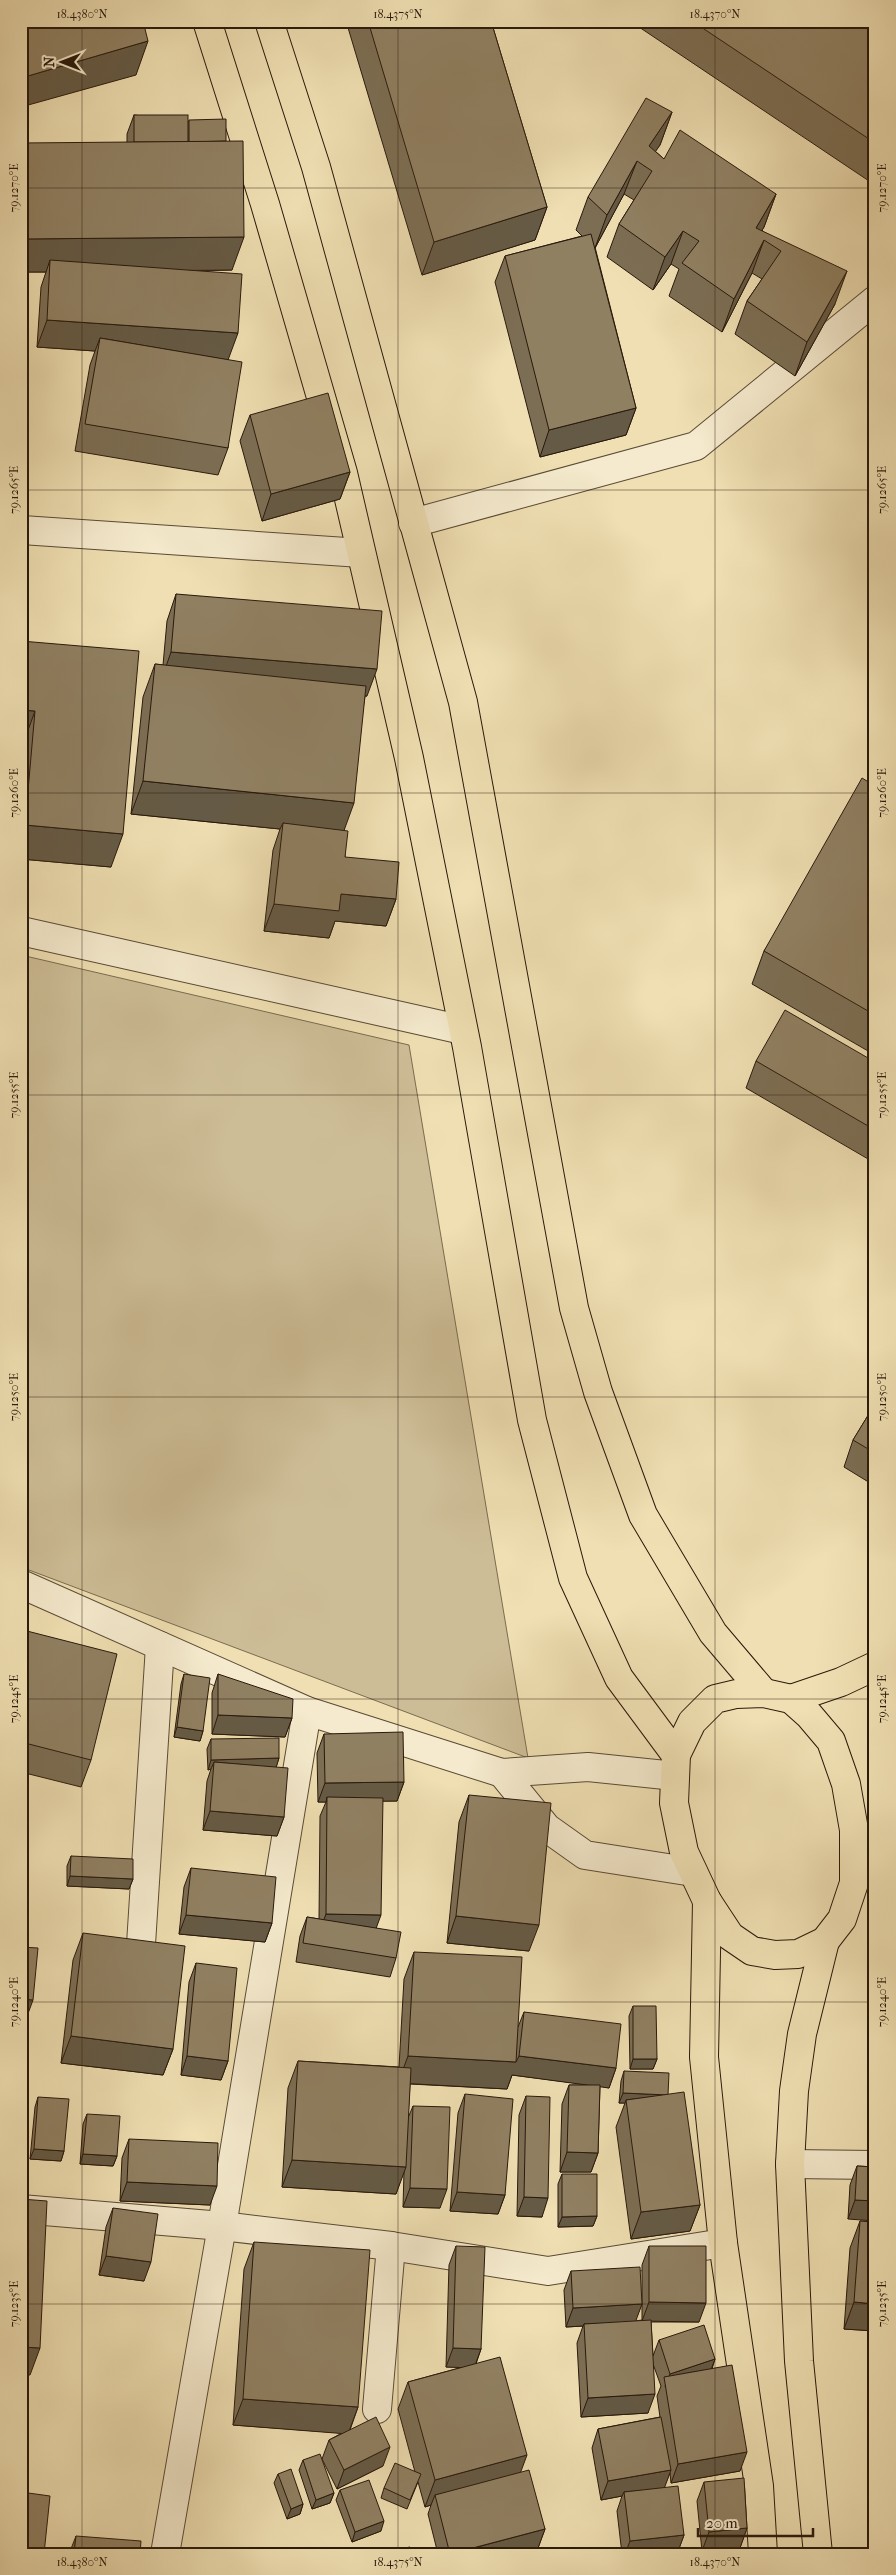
<svg xmlns="http://www.w3.org/2000/svg" width="896" height="2575" font-family="'IM FELL French Canon',serif">
<style>
.green{fill:#cdbd96;stroke:#7b6b51}
.lines{fill:none;stroke-linecap:round;stroke-linejoin:round}
.minor-casing{stroke:#5a4a36;stroke-width:30}
.major-casing{stroke:#29190c;stroke-width:30}
.minor{stroke:#f5eacd;stroke-width:28}
.major{stroke:#efdfb2;stroke-width:28}
.wall{fill:#7c6e54;stroke:#29190c}
.shaded-wall{fill:#655a45;stroke:#29190c}
.building{fill:#908062;stroke:#29190c}
.ticks{fill:none;stroke:#29190c;stroke-width:1;stroke-opacity:0.45}
.neatline{fill:none;stroke:#29190c;stroke-width:2}
.ticks-label{font-size:12px;text-anchor:middle;fill:#29190c}
</style>
<rect width="100%" height="100%" fill="#efdfb2"/>
<filter id="stains"><feTurbulence type="fractalNoise" baseFrequency=".004" numOctaves="4"/><feColorMatrix values="0 0 0 0 .2 0 0 0 0 .09 0 0 0 0 .02 0 0 0 .5 -.17"/></filter>
<radialGradient id="worn" r=".72"><stop offset=".6" stop-color="#630" stop-opacity="0"/><stop offset="1" stop-color="#630" stop-opacity=".3"/></radialGradient>
<polygon class="green" points="21,955 409,1045 528,1758 21,1567"/>
<g class="lines">
<defs>
<g id="minor">
<polyline points="413,523 696,446 875,300"/>
<polyline points="22,530 361,553"/>
<polyline points="21,931 463,1030"/>
<polyline points="21,1584 307,1711 502,1773 588,1767 675,1776"/>
<polyline points="502,1773 547,1828 585,1855 693,1872"/>
<polyline points="140,1960 160,1646"/>
<polyline points="790,2164 875,2165"/>
<polyline points="21,2209 222,2226 391,2246 548,2271 723,2243"/>
<polyline points="377,2409 391,2246"/>
<polyline points="165,2554 222,2226 307,1711"/>
</g>
<g id="major">
<polyline points="207,21 265,204 343,473 409,758 467,1047 532,1420 573,1578 619,1678 676,1755"/>
<polyline points="269,21 316,167 463,702 574,1308 598,1392 643,1515 713,1633 764,1693"/>
<polygon points="764,1693 791,1699 809,1715 831,1741 846,1784 854,1830 854,1883 842,1919 825,1941 798,1954 775,1955 752,1951 730,1936 707,1901 684,1852 674,1803 676,1755 692,1722 715,1699 736,1694"/>
<polyline points="791,1699 841,1682 875,1666"/>
<polyline points="707,1901 704,2057 723,2243 759,2486 763,2554"/>
<polyline points="818,2554 799,2361 790,2164 794,2091 802,2034 825,1941"/>
</g>
</defs>
<use href="#minor" class="minor-casing"/>
<use href="#major" class="major-casing"/>
<use href="#minor" class="minor"/>
<use href="#major" class="major"/>
</g>
<g class="wall">
<polygon points="346,21 491,21 547,207 535,240 422,275"/>
<polygon points="630,21 875,21 875,185"/>
<polygon points="672,112 660,145 655,151 664,159 776,194 764,227 762,230 835,304 795,376 735,334 747,301 762,279 752,273 722,332 669,296 679,269 671,264 653,290 607,257 619,224 634,200 624,194 595,248 595,247 636,408 626,435 540,457 495,282 505,256 582,236 576,230 588,197"/>
<polygon points="134,115 188,121 226,141 232,270 197,271 228,360 228,448 218,475 75,451 90,365 95,351 37,347 41,287 46,272 21,272 127,142 127,134"/>
<polygon points="250,415 350,472 340,499 262,521 240,441"/>
<polygon points="176,594 367,696 365,696 344,830 345,857 396,899 386,926 335,921 329,938 264,931 273,850 280,829 131,814 143,697 155,664 163,665 167,621"/>
<polygon points="21,641 111,867 21,859 21,769 23,744 21,744"/>
<polygon points="875,786 875,1055 752,984 764,951"/>
<polygon points="756,1061 875,1062 875,1163 746,1088"/>
<polygon points="875,1404 875,1486 844,1467 853,1440"/>
<polygon points="23,1630 91,1760 81,1787 21,1772 21,1635"/>
<polygon points="184,1674 203,1731 200,1741 174,1737 181,1684"/>
<polygon points="218,1674 292,1718 285,1737 212,1734 212,1693"/>
<polygon points="324,1734 404,1782 397,1801 382,1801 376,1928 396,1958 390,1977 296,1962 300,1936 307,1917 319,1919 320,1816 326,1802 318,1802 317,1753"/>
<polygon points="211,1739 279,1758 276,1767 284,1817 277,1836 203,1830 207,1781 211,1769 208,1770 207,1749"/>
<polygon points="469,1795 529,1951 447,1943 459,1822"/>
<polygon points="71,1856 133,1879 129,1889 67,1886 67,1866"/>
<polygon points="191,1868 272,1923 265,1942 179,1934 184,1887"/>
<polygon points="83,1933 173,2049 163,2075 61,2063 73,1960"/>
<polygon points="414,1952 518,2027 524,2012 616,2068 609,2088 600,2086 598,2153 591,2172 560,2172 562,2104 569,2085 590,2085 512,2075 507,2089 410,2084 408,2118 413,2106 440,2208 403,2207 404,2171 396,2194 282,2187 288,2088 298,2061 399,2067 404,1979"/>
<polygon points="196,1963 228,2061 221,2080 181,2075 189,1982"/>
<polygon points="633,2006 657,2059 653,2069 630,2069 629,2016"/>
<polygon points="624,2071 668,2094 700,2205 690,2231 631,2239 616,2127 625,2103 619,2103 621,2081"/>
<polygon points="465,2094 505,2195 498,2214 450,2211 458,2113"/>
<polygon points="526,2096 542,2217 517,2216 519,2115"/>
<polygon points="38,2097 64,2151 61,2161 30,2159 35,2107"/>
<polygon points="87,2114 117,2156 113,2166 80,2164 83,2124"/>
<polygon points="129,2139 210,2205 120,2201 122,2158"/>
<polygon points="857,2166 875,2167 848,2219 850,2185"/>
<polygon points="562,2174 597,2216 593,2226 558,2227 558,2184"/>
<polygon points="113,2208 144,2281 99,2275 106,2227"/>
<polygon points="860,2221 875,2222 875,2331 844,2329 850,2248"/>
<polygon points="254,2242 358,2407 350,2430 383,2466 337,2489 322,2459 329,2440 342,2433 233,2425 244,2269"/>
<polygon points="456,2246 481,2349 476,2364 520,2473 545,2529 538,2548 516,2554 438,2554 428,2514 431,2505 425,2507 418,2482 407,2509 381,2498 384,2488 415,2472 398,2409 408,2382 463,2367 446,2367 449,2265"/>
<polygon points="649,2246 699,2322 651,2322 653,2356 659,2340 715,2359 712,2369 740,2471 671,2483 670,2473 664,2487 684,2535 677,2554 622,2554 617,2511 622,2496 601,2500 592,2448 598,2429 660,2417 657,2396 661,2386 653,2364 648,2413 581,2417 577,2343 583,2326 566,2327 564,2290 571,2271 642,2304 635,2321 642,2320 642,2265"/>
<polygon points="303,2460 334,2493 330,2503 312,2509 299,2470"/>
<polygon points="278,2474 303,2504 300,2514 287,2519 274,2483"/>
<polygon points="704,2482 747,2528 740,2548 702,2551 697,2501"/>
<polygon points="340,2490 381,2531 352,2542 336,2500"/>
<polygon points="76,2536 74,2554 69,2554"/>
</g>
<g class="shaded-wall">
<polygon points="148,41 136,75 21,107 21,78"/>
<polygon points="672,112 660,145 645,167 649,146"/>
<polygon points="637,161 624,194 595,248 607,215"/>
<polygon points="776,194 764,227 744,261 756,228"/>
<polygon points="547,207 535,240 422,275 434,242"/>
<polygon points="683,231 671,264 653,290 665,257"/>
<polygon points="244,237 232,270 50,272 50,260 46,272 21,272 21,239"/>
<polygon points="764,240 752,273 722,332 734,299"/>
<polygon points="847,271 835,304 795,376 807,342"/>
<polygon points="47,320 238,333 228,360 100,338 95,351 37,347"/>
<polygon points="636,408 626,435 540,457 549,430"/>
<polygon points="350,472 340,499 262,521 271,494"/>
<polygon points="171,652 377,669 367,696 162,678"/>
<polygon points="21,710 35,711 23,744 21,744"/>
<polygon points="143,781 354,803 342,836 283,823 280,829 131,814"/>
<polygon points="25,825 123,834 111,867 21,859 21,836"/>
<polygon points="341,894 396,899 386,926 335,921 329,938 264,931 274,904"/>
<polygon points="218,1715 292,1718 285,1737 212,1734"/>
<polygon points="177,1727 203,1731 200,1741 174,1737"/>
<polygon points="279,1758 276,1768 214,1762 211,1769 208,1770 211,1760"/>
<polygon points="404,1782 397,1801 327,1802 327,1797 326,1802 318,1802 325,1783"/>
<polygon points="210,1811 284,1817 277,1836 203,1830"/>
<polygon points="70,1876 133,1879 129,1889 67,1886"/>
<polygon points="326,1914 381,1915 374,1934 319,1933"/>
<polygon points="186,1915 272,1923 265,1942 179,1934"/>
<polygon points="456,1916 539,1925 529,1951 447,1943"/>
<polygon points="21,1999 33,2000 26,2019 21,2018"/>
<polygon points="71,2036 173,2049 163,2075 61,2063"/>
<polygon points="187,2056 228,2061 221,2080 181,2075"/>
<polygon points="408,2056 516,2062 519,2056 616,2068 609,2088 512,2075 507,2089 398,2083"/>
<polygon points="633,2059 657,2059 653,2069 630,2069"/>
<polygon points="623,2093 668,2095 626,2100 625,2103 619,2103"/>
<polygon points="34,2149 64,2151 61,2161 30,2159"/>
<polygon points="567,2152 598,2153 591,2172 560,2172"/>
<polygon points="83,2154 117,2156 113,2166 80,2164"/>
<polygon points="292,2160 406,2167 396,2194 282,2187"/>
<polygon points="127,2182 217,2186 210,2205 120,2201"/>
<polygon points="410,2188 447,2189 440,2208 403,2207"/>
<polygon points="457,2192 505,2195 498,2214 450,2211"/>
<polygon points="524,2197 548,2198 542,2217 517,2216"/>
<polygon points="855,2200 875,2201 875,2221 848,2219"/>
<polygon points="700,2205 690,2231 631,2239 641,2212"/>
<polygon points="597,2216 593,2226 558,2227 562,2217"/>
<polygon points="106,2256 151,2262 144,2281 99,2275"/>
<polygon points="649,2302 706,2303 699,2322 642,2321"/>
<polygon points="854,2302 875,2304 875,2331 844,2329"/>
<polygon points="642,2304 635,2323 584,2324 583,2326 566,2327 573,2308"/>
<polygon points="21,2347 40,2348 30,2375 21,2375"/>
<polygon points="453,2348 481,2349 474,2368 446,2367"/>
<polygon points="715,2359 708,2378 665,2387 670,2374"/>
<polygon points="655,2394 648,2413 581,2417 588,2398"/>
<polygon points="243,2399 358,2407 348,2434 233,2425"/>
<polygon points="390,2447 383,2466 337,2489 344,2470"/>
<polygon points="747,2452 740,2471 671,2483 678,2464"/>
<polygon points="527,2455 517,2482 435,2495 431,2505 425,2507 435,2480"/>
<polygon points="671,2470 664,2489 624,2492 622,2496 601,2500 608,2481"/>
<polygon points="334,2493 330,2503 312,2509 316,2500"/>
<polygon points="303,2504 300,2514 287,2519 291,2509"/>
<polygon points="384,2521 381,2531 352,2542 355,2532"/>
<polygon points="747,2528 740,2548 702,2551 709,2532"/>
<polygon points="545,2529 538,2548 516,2554 451,2554"/>
<polygon points="684,2535 677,2554 625,2554 630,2541"/>
</g>
<g class="building">
<polygon points="21,21 143,21 148,41 21,78"/>
<polygon points="368,21 491,21 547,207 434,242"/>
<polygon points="692,21 875,21 875,143"/>
<polygon points="646,98 672,112 649,146 664,159 680,130 776,194 756,228 847,271 807,342 747,301 781,251 764,240 734,299 682,263 699,241 683,231 665,257 619,224 652,171 637,161 607,215 588,197"/>
<rect x="134" y="115" width="54" height="27"/>
<polygon points="226,119 226,141 189,142 189,120"/>
<polygon points="243,141 244,237 21,239 21,143"/>
<polygon points="591,234 636,408 549,430 505,256"/>
<polygon points="50,260 242,274 238,333 47,320"/>
<polygon points="100,338 242,362 228,448 85,424"/>
<polygon points="328,393 350,472 271,494 250,415"/>
<polygon points="176,594 382,611 377,669 171,652"/>
<polygon points="21,641 139,651 123,834 25,825 35,711 21,710"/>
<polygon points="155,664 366,686 354,803 143,781"/>
<polygon points="862,778 875,786 875,1015 764,951"/>
<polygon points="283,823 348,831 345,857 399,862 396,899 341,894 339,911 274,904"/>
<polygon points="785,1010 875,1062 875,1130 756,1061"/>
<polygon points="875,1404 875,1453 853,1440"/>
<polygon points="23,1630 117,1654 91,1760 21,1742 21,1638"/>
<polygon points="184,1674 210,1678 203,1731 177,1727"/>
<polygon points="218,1674 293,1699 292,1718 218,1715"/>
<polygon points="403,1732 404,1782 325,1783 324,1734"/>
<polygon points="279,1738 279,1758 211,1760 211,1739"/>
<polygon points="214,1762 288,1768 284,1817 210,1811"/>
<polygon points="469,1795 551,1803 539,1925 456,1916"/>
<polygon points="327,1797 383,1798 381,1915 326,1914"/>
<polygon points="71,1856 133,1859 133,1879 70,1876"/>
<polygon points="191,1868 276,1877 272,1923 186,1915"/>
<polygon points="307,1917 401,1932 396,1958 303,1943"/>
<polygon points="83,1933 185,1946 173,2049 71,2036"/>
<polygon points="21,1947 38,1948 33,2000 21,1999"/>
<polygon points="414,1952 522,1957 516,2062 408,2056"/>
<polygon points="196,1963 237,1968 228,2061 187,2056"/>
<polygon points="633,2006 656,2006 657,2059 633,2059"/>
<polygon points="524,2012 621,2024 616,2068 519,2056"/>
<polygon points="298,2061 411,2068 406,2167 292,2160"/>
<polygon points="624,2071 669,2073 668,2095 623,2093"/>
<polygon points="569,2085 600,2085 598,2153 567,2152"/>
<polygon points="684,2092 700,2205 641,2212 626,2100"/>
<polygon points="465,2094 513,2099 505,2195 457,2192"/>
<polygon points="526,2096 550,2097 548,2198 524,2197"/>
<polygon points="38,2097 69,2099 64,2151 34,2149"/>
<polygon points="413,2106 450,2107 447,2189 410,2188"/>
<polygon points="87,2114 120,2116 117,2156 83,2154"/>
<polygon points="129,2139 218,2143 217,2186 127,2182"/>
<polygon points="857,2166 875,2167 875,2201 855,2200"/>
<polygon points="562,2174 597,2174 597,2216 562,2217"/>
<polygon points="21,2199 47,2201 40,2348 21,2347"/>
<polygon points="113,2208 158,2214 151,2262 106,2256"/>
<polygon points="860,2221 875,2222 875,2304 854,2302"/>
<polygon points="254,2242 370,2250 358,2407 243,2399"/>
<polygon points="456,2246 485,2247 481,2349 453,2348"/>
<polygon points="649,2246 706,2246 706,2303 649,2302"/>
<polygon points="640,2267 642,2304 573,2308 571,2271"/>
<polygon points="651,2320 655,2394 588,2398 584,2324"/>
<polygon points="704,2325 715,2359 670,2374 659,2340"/>
<polygon points="500,2357 527,2455 435,2480 408,2382"/>
<polygon points="732,2365 747,2452 678,2464 664,2377"/>
<polygon points="376,2417 390,2447 344,2470 329,2440"/>
<polygon points="661,2417 671,2470 608,2481 598,2429"/>
<polygon points="320,2454 334,2493 316,2500 303,2460"/>
<polygon points="395,2463 421,2474 410,2500 384,2488"/>
<polygon points="291,2469 303,2504 291,2509 278,2474"/>
<polygon points="529,2470 545,2529 450,2554 435,2495"/>
<polygon points="744,2478 747,2528 709,2532 704,2482"/>
<polygon points="369,2480 384,2521 355,2532 340,2490"/>
<polygon points="678,2486 684,2535 630,2541 624,2492"/>
<polygon points="21,2492 50,2496 44,2554 21,2554"/>
<polygon points="76,2536 141,2541 140,2554 74,2554"/>
<polygon points="410,2547 411,2554 385,2554 384,2552"/>
<polygon points="293,2551 293,2554 255,2554"/>
</g>
<path class="ticks" d="M82,21V2554M398,21V2554M715,21V2554M21,188H875M21,490H875M21,793H875M21,1095H875M21,1397H875M21,1699H875M21,2002H875M21,2304H875"/>
<rect width="896" height="2575" fill="none" stroke="#efdfb2" stroke-width="55"/>
<g transform="translate(62 62) rotate(270)" stroke="#f5eacd" stroke-width="4" paint-order="stroke">
<path d="M0-4L9 19L0 12L-9 19Z" fill="#29190c"/>
<text y="-8" font-size="14" font-weight="bold" text-anchor="middle" fill="#29190c">N</text>
</g>
<path d="M698 2528v8h115v-8" fill="none" stroke="#29190c" stroke-width="2.5"/>
<text x="706" y="2528" font-size="15" fill="#29190c" stroke="#f5eacd" stroke-width="4" paint-order="stroke">20 m</text>
<rect x="28" y="28" width="840" height="2520" class="neatline"/>
<g class="ticks-label">
<text x="82" y="18">18.4380°N</text>
<text x="398" y="18">18.4375°N</text>
<text x="715" y="18">18.4370°N</text>
<text transform="translate(882 188) rotate(-90)" y="4">79.1270°E</text>
<text transform="translate(14 188) rotate(-90)" y="4">79.1270°E</text>
<text transform="translate(882 490) rotate(-90)" y="4">79.1265°E</text>
<text transform="translate(14 490) rotate(-90)" y="4">79.1265°E</text>
<text transform="translate(882 793) rotate(-90)" y="4">79.1260°E</text>
<text transform="translate(14 793) rotate(-90)" y="4">79.1260°E</text>
<text transform="translate(882 1095) rotate(-90)" y="4">79.1255°E</text>
<text transform="translate(14 1095) rotate(-90)" y="4">79.1255°E</text>
<text transform="translate(14 1397) rotate(-90)" y="4">79.1250°E</text>
<text transform="translate(882 1397) rotate(-90)" y="4">79.1250°E</text>
<text transform="translate(14 1699) rotate(-90)" y="4">79.1245°E</text>
<text transform="translate(882 1699) rotate(-90)" y="4">79.1245°E</text>
<text transform="translate(14 2002) rotate(-90)" y="4">79.1240°E</text>
<text transform="translate(882 2002) rotate(-90)" y="4">79.1240°E</text>
<text transform="translate(14 2304) rotate(-90)" y="4">79.1235°E</text>
<text transform="translate(882 2304) rotate(-90)" y="4">79.1235°E</text>
<text x="82" y="2566">18.4380°N</text>
<text x="398" y="2566">18.4375°N</text>
<text x="715" y="2566">18.4370°N</text>
</g>
<rect width="100%" height="100%" filter="url(#stains)"/>
<rect width="100%" height="100%" fill="url(#worn)"/>
</svg>
